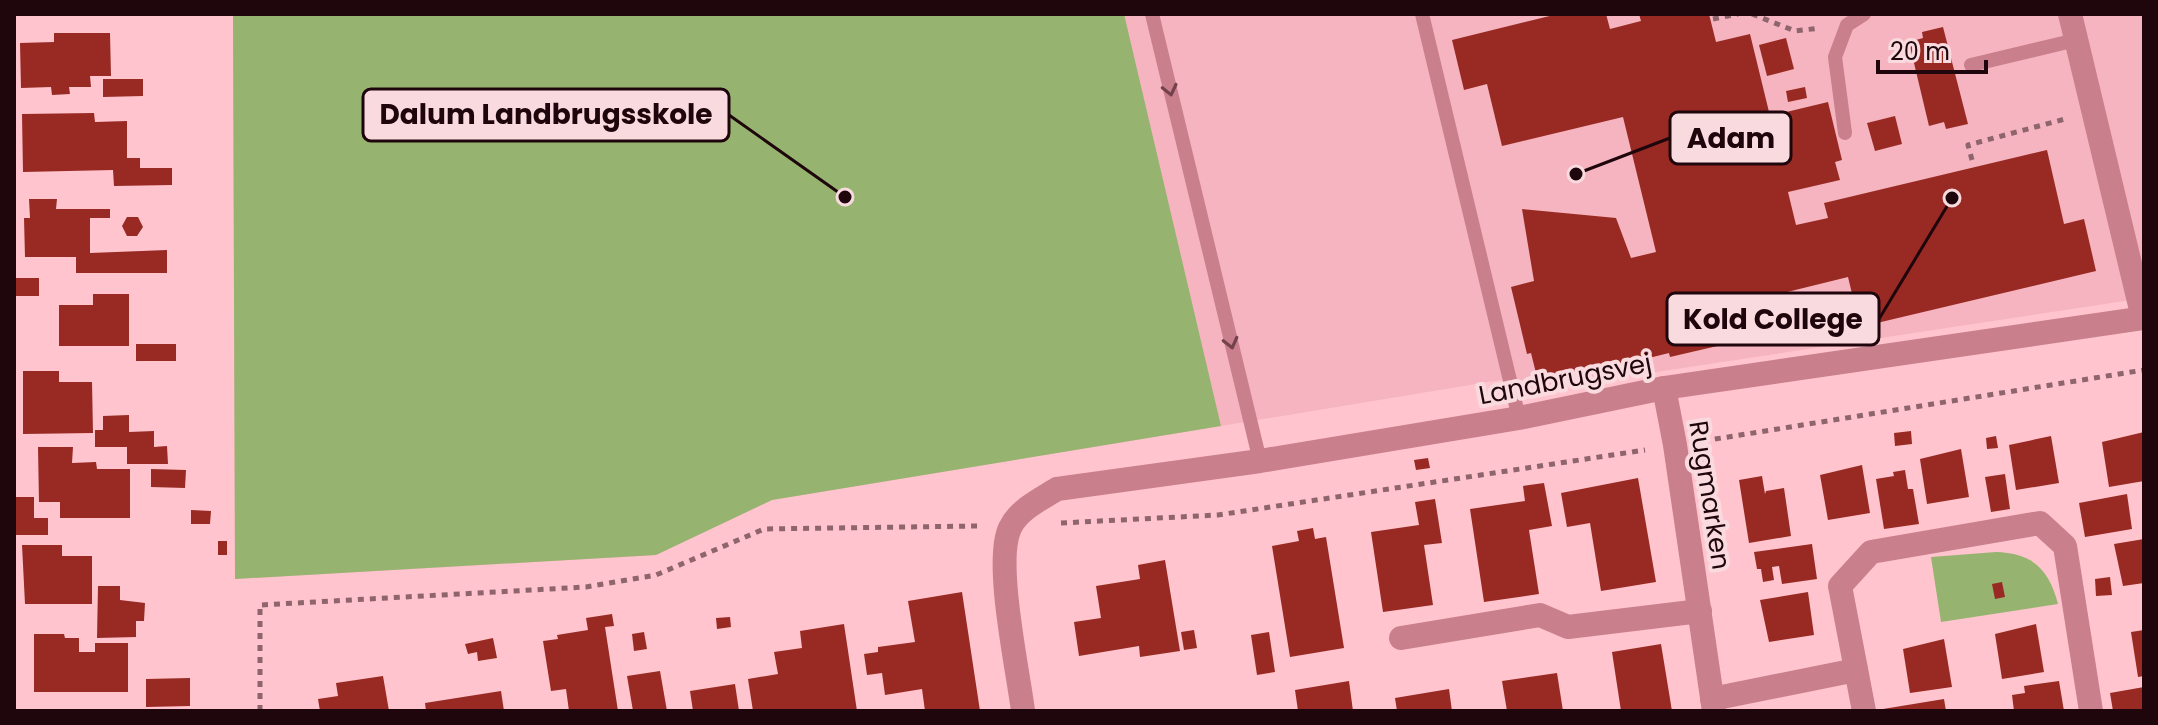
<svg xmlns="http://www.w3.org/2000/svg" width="2158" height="725" font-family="Poppins,sans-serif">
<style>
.built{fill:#f5b4bf}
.green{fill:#96b470}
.building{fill:#982a23}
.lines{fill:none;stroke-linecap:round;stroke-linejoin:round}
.path{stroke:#8f656d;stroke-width:5;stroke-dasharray:6 6;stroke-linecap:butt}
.lane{stroke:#c97f8c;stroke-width:14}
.street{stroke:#c97f8c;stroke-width:24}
.oneway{stroke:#74424c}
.labels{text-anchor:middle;stroke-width:8;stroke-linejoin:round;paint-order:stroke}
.street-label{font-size:26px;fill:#1e060c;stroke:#f9dade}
.leader{fill:none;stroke:#1e060c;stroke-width:3}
.callout-dot{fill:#1e060c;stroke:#f9dade;stroke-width:3}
.callout{fill:#f9dade;stroke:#1e060c;stroke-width:3}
.callout-label{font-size:28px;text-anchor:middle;font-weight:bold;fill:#1e060c}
</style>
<rect width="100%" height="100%" fill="#ffc4cd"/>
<polygon class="built" points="233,14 2144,14 2144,298 1564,386 1500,380 772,500 656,555 235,579"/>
<g class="green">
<polygon points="233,14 1124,14 1221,426 772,500 656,555 235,579"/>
<path d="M1996,552C2032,553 2049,569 2058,604L1941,622L1931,557Z"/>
</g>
<g class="building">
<polygon points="1558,14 1606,14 1610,29 1641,21 1639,14 1709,14 1716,42 1750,34 1770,116 1828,102 1842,160 1835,162 1840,180 1788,192 1796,225 1828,218 1824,203 2047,150 2064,224 2084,219 2096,271 1860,327 1848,277 1767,297 1773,323 1736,332 1739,341 1670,357 1669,353 1592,372 1591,368 1538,381 1531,353 1527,354 1511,287 1534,281 1522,209 1616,218 1631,258 1656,252 1623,117 1502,146 1487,84 1464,90 1452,40"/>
<polygon points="1943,27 1968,124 1946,129 1944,122 1929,126 1909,42 1923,38 1922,32"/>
<polygon points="54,33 110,33 111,76 90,76 91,87 69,87 70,94 52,95 51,87 21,88 20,43 54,42"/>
<polygon points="1786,38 1794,69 1767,76 1759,45"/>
<polygon points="103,79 143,79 143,96 103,97"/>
<polygon points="1805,87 1807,98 1788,102 1786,91"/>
<polygon points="94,113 95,122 127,121 127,158 140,158 140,168 172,168 172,185 114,186 113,170 23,172 22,114"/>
<polygon points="1895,116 1902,144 1875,151 1867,123"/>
<polygon points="29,199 57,199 56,209 110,209 110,218 90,218 90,253 167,250 167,273 76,273 76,257 25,257 24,218 30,218"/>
<polygon points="127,217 138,217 143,227 137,236 127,236 122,226"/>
<rect x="14" y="278" width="25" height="18"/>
<polygon points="93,294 129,294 129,346 59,346 59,305 93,305"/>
<rect x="136" y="344" width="40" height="17"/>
<polygon points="23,371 59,371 59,382 92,382 93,433 23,434"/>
<polygon points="129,415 129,432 154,431 154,447 167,446 168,464 127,464 127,447 95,447 95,430 103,430 103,416"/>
<polygon points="1911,431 1912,444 1895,446 1894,433"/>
<polygon points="2144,432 2144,481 2109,487 2102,442"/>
<polygon points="1996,436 1998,448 1987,449 1986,438"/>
<polygon points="2051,436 2059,483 2016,490 2009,445"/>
<polygon points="38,447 73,447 72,463 96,462 97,469 130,469 130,518 60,518 60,502 39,502"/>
<polygon points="1961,449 1969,497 1927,504 1920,459"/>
<polygon points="1428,458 1430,468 1416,470 1414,460"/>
<polygon points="1862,465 1870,513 1828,520 1820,475"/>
<polygon points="151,469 186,470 185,488 151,487"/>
<polygon points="1905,470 1908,489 1913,489 1919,524 1884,529 1876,479 1894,476 1893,472"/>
<polygon points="2005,474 2010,509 1991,512 1985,477"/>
<polygon points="1762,476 1765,494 1766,491 1784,488 1791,536 1749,543 1739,480"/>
<polygon points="1638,478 1656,582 1601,591 1590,523 1567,527 1561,493"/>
<polygon points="1544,483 1552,526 1529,530 1539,594 1484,602 1470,509 1525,501 1523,486"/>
<polygon points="2127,494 2132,529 2085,537 2079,503"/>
<polygon points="14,497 34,497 34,518 48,518 48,535 16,535"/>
<polygon points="1435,499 1442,543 1424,545 1433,605 1383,612 1371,532 1419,525 1415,502"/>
<polygon points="191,510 211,511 210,524 191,524"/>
<polygon points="1313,528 1315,539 1326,537 1344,648 1290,657 1272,546 1299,541 1297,531"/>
<polygon points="2144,539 2144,583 2123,586 2114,544"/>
<rect x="218" y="541" width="9" height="14"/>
<polygon points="1812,544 1817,579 1782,584 1779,566 1772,567 1774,580 1763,582 1761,569 1757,569 1754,552"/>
<polygon points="22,545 62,545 62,556 92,556 92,604 25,604"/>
<polygon points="1165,560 1180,651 1140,657 1139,646 1079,656 1074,622 1101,618 1096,586 1140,579 1138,565"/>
<polygon points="2110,577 2112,595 2096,596 2095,579"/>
<polygon points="2002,582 2005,597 1995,599 1992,584"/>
<polygon points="98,586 120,586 120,600 145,603 144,621 136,621 136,637 97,638"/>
<polygon points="962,592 980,711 925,711 922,689 885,695 882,673 867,675 864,654 878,652 878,647 915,642 908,601"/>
<polygon points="1808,592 1814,635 1769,642 1760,600"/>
<polygon points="612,614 614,626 605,627 618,711 569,711 566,689 551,691 543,641 558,639 557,635 588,630 586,618"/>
<polygon points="730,617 731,627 717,629 716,618"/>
<polygon points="844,624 857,711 753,711 748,679 778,674 774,652 802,648 800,631"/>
<polygon points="2036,624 2044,672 2002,679 1995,634"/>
<polygon points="1194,630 1197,648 1184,650 1181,632"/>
<polygon points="2144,630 2144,676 2138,677 2131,632"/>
<polygon points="644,632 647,649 634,651 632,634"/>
<polygon points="1269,632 1275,672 1257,675 1251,635"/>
<polygon points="34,634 64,634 65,638 79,638 79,652 95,652 95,643 128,643 128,692 34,692"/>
<polygon points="493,638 497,658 478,661 477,652 468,654 465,644"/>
<polygon points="1944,639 1952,687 1910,693 1903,649"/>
<polygon points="1661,644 1672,711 1621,711 1612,652"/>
<polygon points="660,671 667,711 633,711 627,676"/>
<polygon points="1557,673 1563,711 1507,711 1502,681"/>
<polygon points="383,676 389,711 320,711 318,699 338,696 336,683"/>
<polygon points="190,678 190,706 146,707 146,679"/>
<polygon points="1349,681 1353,711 1298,711 1295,690"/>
<polygon points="2059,681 2064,711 2014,711 2012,695 2025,693 2024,686"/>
<polygon points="735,684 739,711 693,711 690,691"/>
<polygon points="2144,687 2144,711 2113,711 2110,693"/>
<polygon points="1449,689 1452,711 1397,711 1395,698"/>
<polygon points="501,691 504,711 426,711 425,703"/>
<polygon points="1944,699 1946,711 1883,711 1883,709"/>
</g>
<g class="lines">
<g class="path">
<polyline points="1752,14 1795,31 1820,28"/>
<polyline points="1713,19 1738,14"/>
<polyline points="1972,160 1968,145 2065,119"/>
<polyline points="1703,441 2144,370"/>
<polyline points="1061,523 1218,515 1645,450"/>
<polyline points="260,711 260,605 586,587 656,575 764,529 979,526"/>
</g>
<g class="lane">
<polyline points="1152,14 1260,461"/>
<polyline points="1422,14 1519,418"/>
<polyline points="1971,65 2076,40"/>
<polyline points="1845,133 1835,57 1847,25 1864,14"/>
</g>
<g class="street">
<polyline points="2070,14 2143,318"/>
<polyline points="1664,388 1675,445 1714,711"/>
<polyline points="1401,638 1540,615 1568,627 1700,611"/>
<polyline points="1712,699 1856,670"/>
<path d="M1023,711C1018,670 994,561 1010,528C1018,510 1041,499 1057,489L1260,461L1519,418L1664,388L2144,318"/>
<polyline points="1864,711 1840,586 1871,552 2040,523 2065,546 2091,711"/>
</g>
</g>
<defs><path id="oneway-chevron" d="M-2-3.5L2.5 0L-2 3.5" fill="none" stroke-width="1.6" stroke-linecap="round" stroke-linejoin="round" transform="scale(2)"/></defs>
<g class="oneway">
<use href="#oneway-chevron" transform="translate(1170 90) rotate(77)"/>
<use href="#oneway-chevron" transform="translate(1231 343) rotate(76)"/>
</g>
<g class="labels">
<g class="street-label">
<text transform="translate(1565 379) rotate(-11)" y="9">Landbrugsvej</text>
<text transform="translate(1710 495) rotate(81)" y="9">Rugmarken</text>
</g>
</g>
<path class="leader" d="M845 197L729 115M1576 174L1670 138M1952 198L1879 319"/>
<g class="callout-dot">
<circle cx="845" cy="197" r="8"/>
<circle cx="1576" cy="174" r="8"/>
<circle cx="1952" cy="198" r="8"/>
</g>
<g class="callout">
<rect x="363" y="89" width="366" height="52" rx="8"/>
<rect x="1670" y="112" width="121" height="52" rx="8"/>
<rect x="1667" y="293" width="212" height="52" rx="8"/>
</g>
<g class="callout-label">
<text x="546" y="124">Dalum Landbrugsskole</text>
<text x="1731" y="148">Adam</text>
<text x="1773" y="329">Kold College</text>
</g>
<rect width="2158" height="725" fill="none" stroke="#1e060c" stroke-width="32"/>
<path d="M1878 60v12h108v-12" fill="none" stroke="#1e060c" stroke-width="4"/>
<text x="1890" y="60" font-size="24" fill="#1e060c" stroke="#f9dade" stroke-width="6" paint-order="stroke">20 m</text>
</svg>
